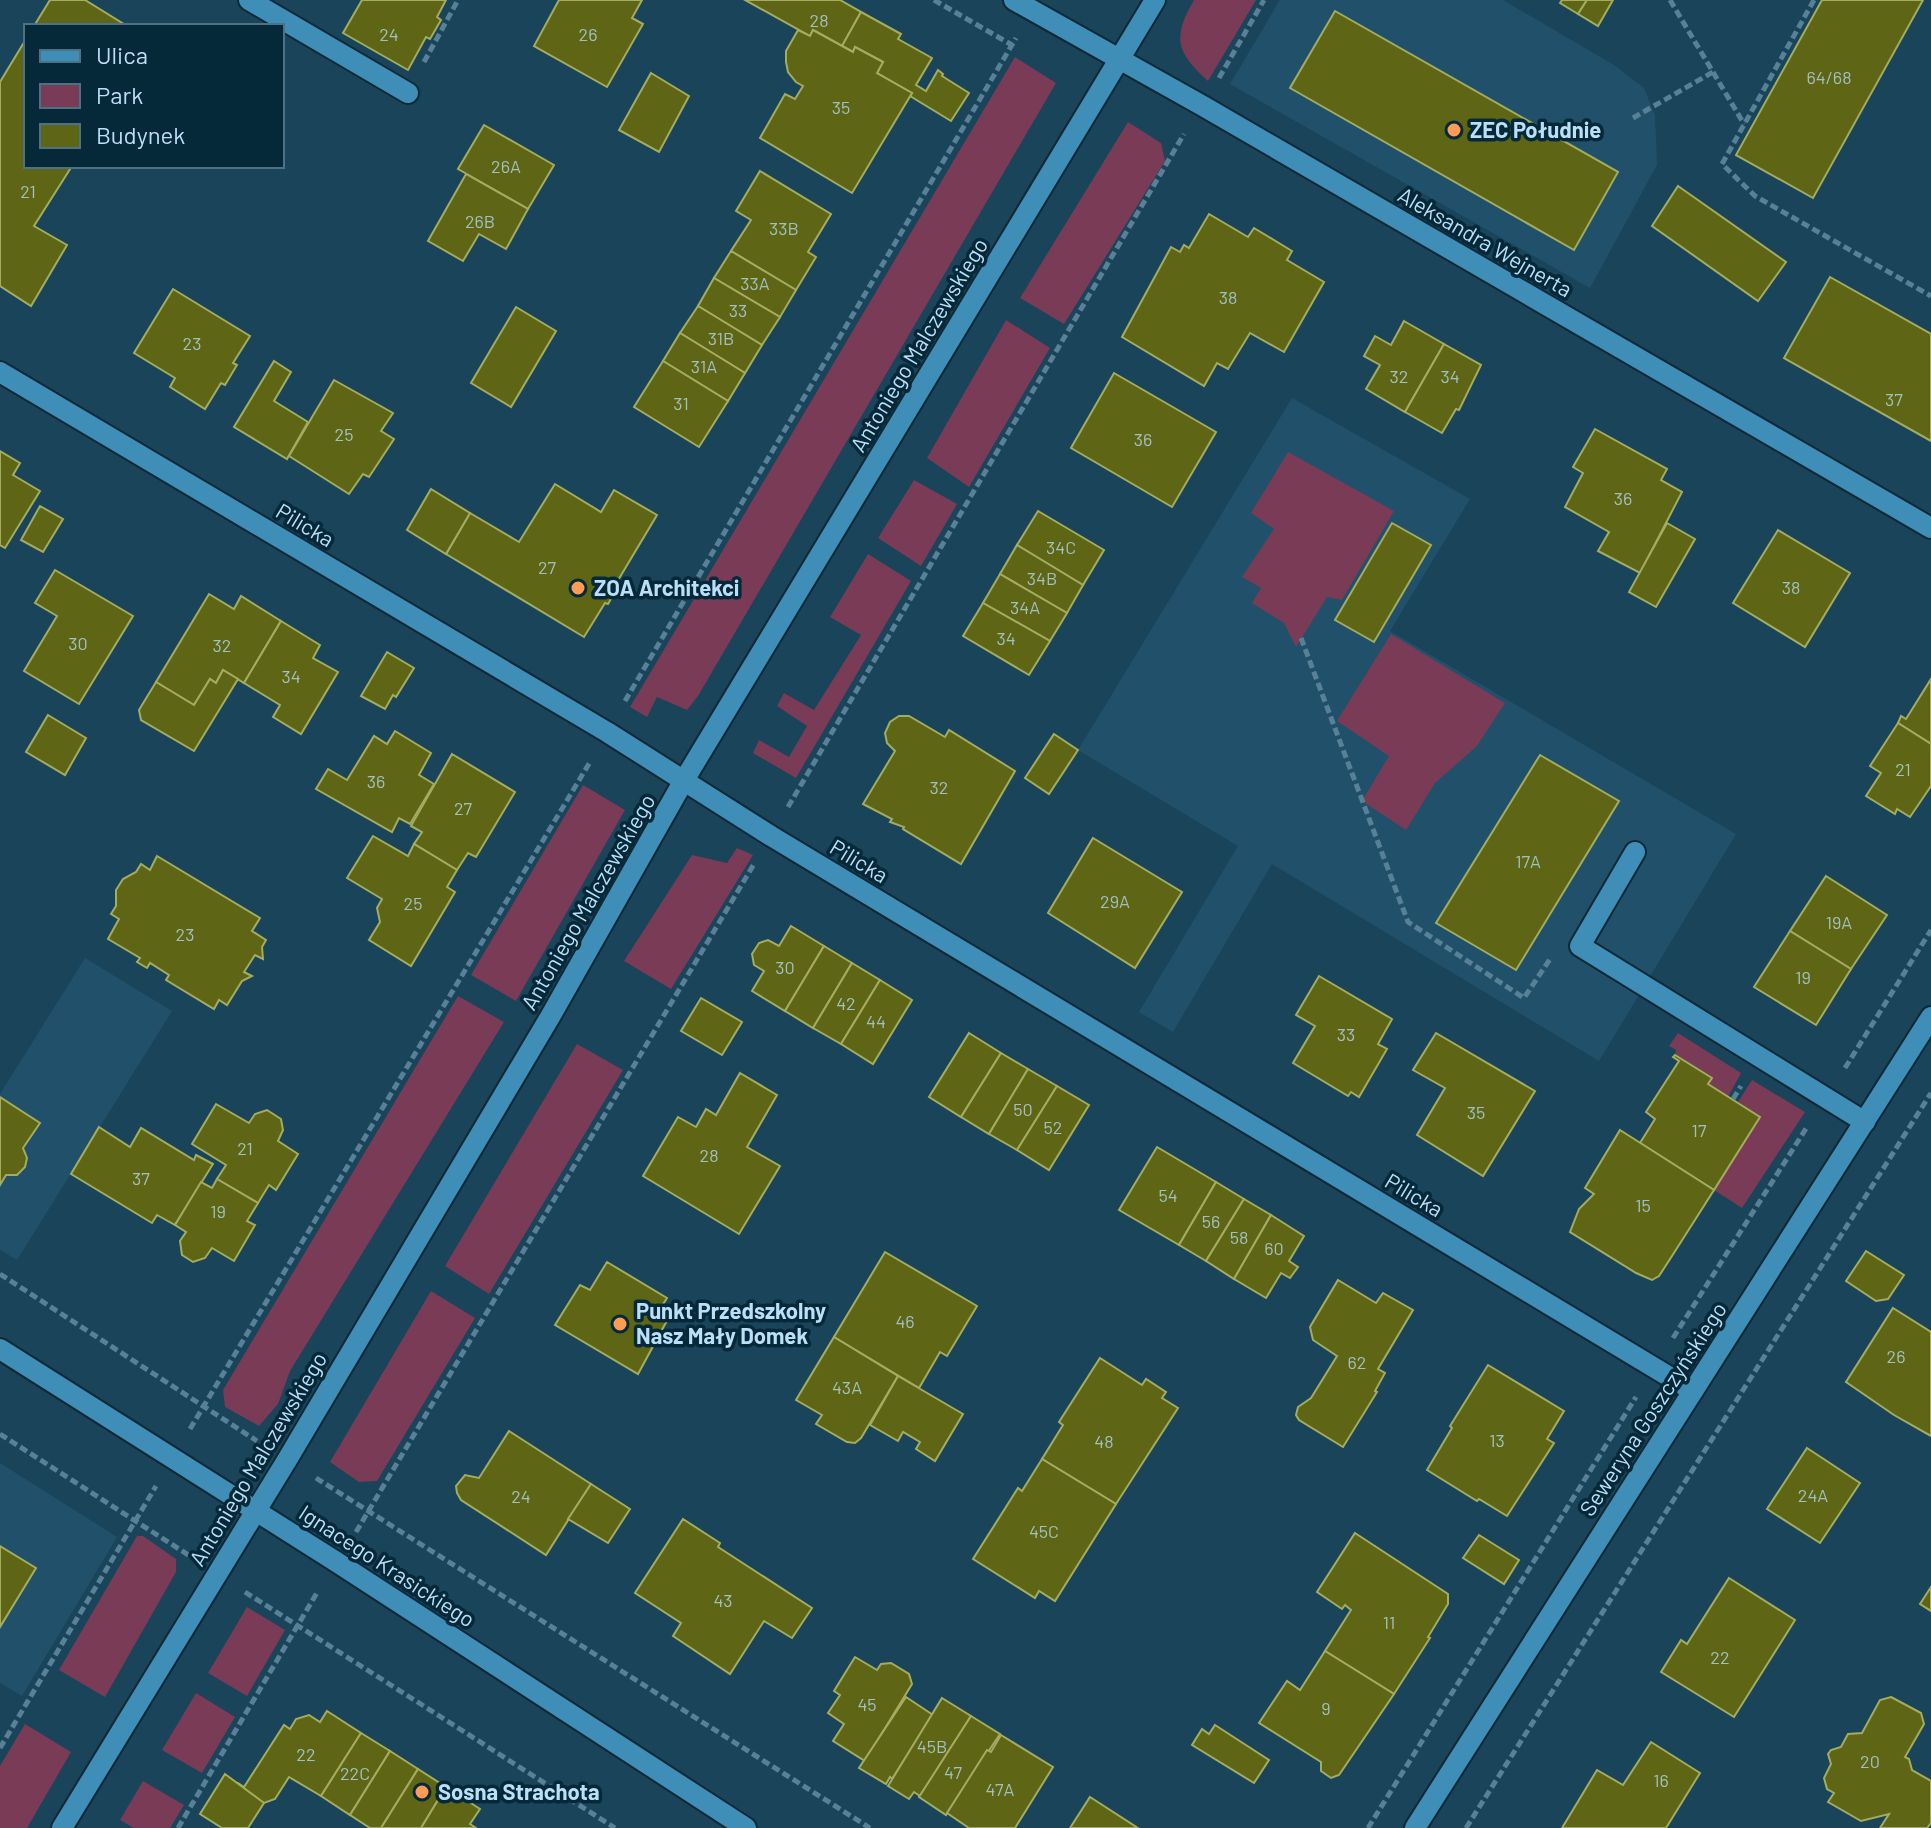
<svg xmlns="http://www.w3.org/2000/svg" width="1931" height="1828" font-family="Barlow,sans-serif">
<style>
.built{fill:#21516a}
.green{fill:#793b56}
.building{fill:#5e6514;stroke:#a3ac60;stroke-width:2}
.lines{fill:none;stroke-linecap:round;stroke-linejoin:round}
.lane-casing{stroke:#0f2936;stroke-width:24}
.street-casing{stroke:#0f2936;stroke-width:24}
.secondary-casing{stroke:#0f2936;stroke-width:24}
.path{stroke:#588197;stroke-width:5;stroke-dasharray:8 4;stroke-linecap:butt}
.lane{stroke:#3e8eb8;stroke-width:20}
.street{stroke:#3e8eb8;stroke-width:20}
.secondary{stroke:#3e8eb8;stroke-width:20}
.poi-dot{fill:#fd9c56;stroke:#06293a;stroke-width:3}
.labels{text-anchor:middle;stroke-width:7;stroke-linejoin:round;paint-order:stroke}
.number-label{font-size:18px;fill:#a3c0be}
.poi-label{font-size:22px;font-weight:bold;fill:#badff6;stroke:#06293a;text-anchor:start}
.street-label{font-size:22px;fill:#badff6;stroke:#06293a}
</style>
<rect width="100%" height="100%" fill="#19445a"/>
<g class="built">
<polygon points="1280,0 1503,0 1614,65 1644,88 1655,115 1657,165 1590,288 1230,84"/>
<polygon points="1292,398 1470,499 1390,631 1736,834 1599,1061 1272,864 1173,1032 1139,1012 1238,846 1078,750"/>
<polygon points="85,958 172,1011 17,1260 0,1250 0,1094"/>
<polygon points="0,1463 117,1537 22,1696 0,1683"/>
</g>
<g class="green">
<path d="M1194,0H1256L1208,81C1176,52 1172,38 1194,0Z"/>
<polygon points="1015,57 1056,83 698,696 687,710 657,697 647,717 630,707"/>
<polygon points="1128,122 1161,143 1165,161 1064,324 1020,298"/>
<polygon points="1006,320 1050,348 969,487 927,458"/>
<polygon points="1288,452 1394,511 1342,600 1327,597 1296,647 1284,623 1252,603 1261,588 1242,577 1274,529 1251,513"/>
<polygon points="914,480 957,504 921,566 878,538"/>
<polygon points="868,554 911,581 796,778 753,753 759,740 789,757 807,726 777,706 784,693 814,710 861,635 830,617"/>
<polygon points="1391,634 1505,703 1477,746 1435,783 1406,830 1362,801 1389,756 1337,721"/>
<polygon points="583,785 625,810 516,1001 471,975"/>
<polygon points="737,848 753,855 671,989 624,961 692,855 727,863"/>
<polygon points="458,996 504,1022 290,1371 278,1404 259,1426 225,1407 223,1390"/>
<polygon points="1678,1033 1741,1073 1728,1097 1708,1084 1712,1078 1675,1055 1676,1050 1669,1046"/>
<polygon points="577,1044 623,1070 489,1294 445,1266"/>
<polygon points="1752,1080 1805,1112 1742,1208 1714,1190 1759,1117 1738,1102"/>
<polygon points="431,1291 475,1318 377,1481 359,1482 330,1462"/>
<polygon points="137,1536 143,1536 176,1559 176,1572 105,1697 59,1670"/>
<polygon points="247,1607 285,1630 247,1696 208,1673"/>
<polygon points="196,1693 235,1717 202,1773 162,1750"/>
<polygon points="25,1724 71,1752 27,1828 0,1828 0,1766"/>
<polygon points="143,1781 184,1805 170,1828 134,1828 120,1820"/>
</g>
<g class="building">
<polygon points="50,0 85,0 127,26 34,26"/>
<polygon points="362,0 446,0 437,17 441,20 430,39 426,37 408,70 343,33"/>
<polygon points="559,0 642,0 632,18 643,24 607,87 534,46"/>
<polygon points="745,0 840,0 861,12 842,46 813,30 810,36"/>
<polygon points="1562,0 1587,0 1578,14 1560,3"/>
<polygon points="1587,0 1613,0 1598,26 1578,14"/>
<polygon points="1822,0 1923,0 1813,198 1736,155"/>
<polygon points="1335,11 1618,172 1574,250 1290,88"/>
<polygon points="861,12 901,34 898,39 932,58 916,85 926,91 938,70 943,74 942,76 969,93 951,121 910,96 912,93 877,73 883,62 855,47 853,52 842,46"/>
<polygon points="798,30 810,36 813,30 853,52 855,47 883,62 877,73 912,93 852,193 760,138 785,94 795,99 803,86 796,82 788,72 786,62 786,51"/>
<polygon points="26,39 26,166 72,166 34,226 67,245 31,306 0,286 0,82"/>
<polygon points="651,73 689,96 659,152 619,130"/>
<polygon points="484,125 554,165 528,209 458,169"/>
<polygon points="760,171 831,214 808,252 816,257 796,290 731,251 751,220 736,211"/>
<polygon points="466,174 528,209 506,249 479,234 463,261 428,241"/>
<polygon points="1678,186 1786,262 1758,301 1652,226"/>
<polygon points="1209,214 1248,237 1254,228 1292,251 1287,260 1324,282 1284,352 1250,333 1228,369 1217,363 1204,386 1122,337 1171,247 1180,252 1184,245 1189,248"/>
<polygon points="731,251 796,290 780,317 714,278"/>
<polygon points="1830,277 1931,334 1931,441 1784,358"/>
<polygon points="714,278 780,317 762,345 698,306"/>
<polygon points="173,289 250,336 233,363 237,365 225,385 221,383 205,409 170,387 175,378 134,353"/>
<polygon points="698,306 762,345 745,373 680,333"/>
<polygon points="516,307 556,331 511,407 471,383"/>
<polygon points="1404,321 1444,344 1405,412 1366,389 1380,365 1364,356 1375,336 1391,345"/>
<polygon points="680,333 745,373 728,401 663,361"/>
<polygon points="1444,344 1481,365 1459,410 1456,409 1442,433 1405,412"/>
<polygon points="274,361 291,372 274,401 308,422 287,459 234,427"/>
<polygon points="663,361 728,401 699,447 634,407"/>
<polygon points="1114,373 1216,432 1172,507 1071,448"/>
<polygon points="334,380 393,413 381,431 394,439 369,477 363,474 349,494 289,456"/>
<polygon points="1595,429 1667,469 1661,480 1682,492 1640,573 1598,551 1609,532 1565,507 1583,473 1573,467"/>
<polygon points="0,451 20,463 13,475 40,491 5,548 0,545"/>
<polygon points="555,484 601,512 614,490 657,515 617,582 620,583 608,604 605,603 584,637 446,554 470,513 519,542"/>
<polygon points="431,489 470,513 446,554 407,530"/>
<polygon points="40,506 63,519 43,552 21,540"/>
<polygon points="1038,511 1104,550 1083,585 1017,545"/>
<polygon points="1392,523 1431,545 1374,642 1335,620"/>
<polygon points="1667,523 1695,539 1656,607 1629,592"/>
<polygon points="1778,530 1850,573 1805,647 1733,603"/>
<polygon points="1017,545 1083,585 1067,613 1000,574"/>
<polygon points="55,570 133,616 79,704 24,671 57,616 35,603"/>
<polygon points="1000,574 1067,613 1050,641 983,603"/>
<polygon points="209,594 234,609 241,596 281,621 244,683 223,670 216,683 210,679 194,705 156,682"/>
<polygon points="983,603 1050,641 1029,675 963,636"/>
<polygon points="281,621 320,645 313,658 338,672 301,734 273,717 280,705 244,683"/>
<polygon points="387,652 414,668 396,697 393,695 385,709 361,696"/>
<polygon points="223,670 238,679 194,751 141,720 139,710 156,682 194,705 210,679 216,683"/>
<polygon points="1931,679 1931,744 1898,723 1901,716 1906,719"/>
<polygon points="48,715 86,738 65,775 26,752"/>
<polygon points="899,716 909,716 945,737 949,730 1015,771 961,864 903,829 904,827 890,822 892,819 863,804 895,751 887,743 885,733 890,722"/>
<polygon points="1898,723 1931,744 1931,786 1910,817 1897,809 1895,814 1866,796 1881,773 1870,766"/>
<polygon points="395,731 431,753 419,775 434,784 410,824 399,818 392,832 316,789 328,769 347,780 374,736 387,744"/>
<polygon points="1054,734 1078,750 1049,794 1025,778"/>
<polygon points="452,754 515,792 476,857 468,853 457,870 414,844 422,832 411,826"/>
<polygon points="1540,755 1619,801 1516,970 1436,923"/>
<polygon points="373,836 408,856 414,844 457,870 447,887 455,892 411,966 369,940 380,922 377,908 382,899 347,878"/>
<polygon points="1093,838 1182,892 1135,968 1048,913"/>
<polygon points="157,856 260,918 252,931 266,940 262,947 263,959 255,955 244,972 252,976 242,981 227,1005 219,1000 214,1009 166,980 169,975 150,963 147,968 137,962 140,958 108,939 119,919 111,914 116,906 116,890 123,879 136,872 141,864 150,870"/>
<polygon points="1826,876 1887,915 1851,969 1790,931"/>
<polygon points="791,926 824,946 785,1011 752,991 764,971 754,965 752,954 759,943 768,940 779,946"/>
<polygon points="1790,931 1851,969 1816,1025 1754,987"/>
<polygon points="824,946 852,963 813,1028 785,1011"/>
<polygon points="852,963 880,980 841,1044 813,1028"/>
<polygon points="1319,976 1392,1019 1378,1044 1387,1049 1359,1097 1351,1092 1348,1096 1293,1063 1315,1026 1296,1015"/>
<polygon points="880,980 912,1000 873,1064 841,1044"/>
<polygon points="701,998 742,1022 722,1055 681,1031"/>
<polygon points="969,1033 1001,1053 961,1117 929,1097"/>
<polygon points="1436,1033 1535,1091 1483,1176 1417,1135 1445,1088 1413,1070"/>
<polygon points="1001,1053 1028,1069 989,1134 961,1117"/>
<polygon points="1675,1055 1712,1078 1708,1084 1760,1117 1714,1190 1640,1143 1655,1119 1646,1112 1677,1064 1679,1061 1673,1057"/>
<polygon points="1028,1069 1057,1086 1017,1150 989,1134"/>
<polygon points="740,1073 777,1095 747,1147 780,1166 739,1234 643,1176 678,1117 696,1127 706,1109 716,1115"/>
<polygon points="1057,1086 1089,1105 1049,1170 1017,1150"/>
<polygon points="0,1097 40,1123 23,1148 27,1158 25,1167 17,1175 6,1175 0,1185"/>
<polygon points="216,1104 249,1123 255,1114 267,1110 281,1119 283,1130 278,1141 298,1154 276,1190 269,1185 258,1203 217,1179 226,1165 192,1144"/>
<polygon points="99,1127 130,1147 141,1128 194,1160 196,1155 213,1164 175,1225 157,1215 152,1223 71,1174"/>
<polygon points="1620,1130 1714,1190 1672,1256 1659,1276 1652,1280 1636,1273 1570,1232 1579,1209 1594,1194 1585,1188"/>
<polygon points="1157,1147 1216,1182 1179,1245 1119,1210"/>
<polygon points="217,1179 258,1203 247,1221 255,1225 234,1261 212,1248 205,1258 193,1262 182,1255 180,1241 186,1232 175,1225 201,1182 212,1188"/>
<polygon points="1216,1182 1244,1199 1206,1261 1179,1245"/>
<polygon points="1244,1199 1271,1215 1234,1279 1206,1261"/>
<polygon points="1271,1215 1304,1236 1289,1261 1298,1267 1290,1278 1281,1273 1266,1298 1234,1279"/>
<polygon points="1866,1251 1904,1275 1888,1299 1876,1301 1846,1281"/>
<polygon points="885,1252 977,1306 947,1356 940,1352 919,1388 834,1337"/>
<polygon points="607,1262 667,1298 660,1309 670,1315 638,1374 555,1325 580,1285 590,1290"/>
<polygon points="1338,1280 1376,1303 1383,1293 1413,1310 1378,1369 1385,1373 1375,1391 1377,1392 1343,1447 1299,1420 1296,1415 1298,1407 1311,1398 1337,1356 1313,1340 1310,1327"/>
<polygon points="1893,1308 1931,1332 1931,1436 1894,1415 1846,1382"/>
<polygon points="834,1337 898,1376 861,1438 855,1443 847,1442 816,1424 822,1415 796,1400"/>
<polygon points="1100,1358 1142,1385 1146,1379 1166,1392 1162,1398 1178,1408 1116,1504 1042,1459 1063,1425 1059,1422"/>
<polygon points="1488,1365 1564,1411 1547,1439 1554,1443 1507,1516 1479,1499 1477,1501 1427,1470 1452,1428 1450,1426"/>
<polygon points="898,1376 963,1414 935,1461 916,1449 920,1442 903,1432 898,1441 870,1425"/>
<polygon points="509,1431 591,1484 546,1555 461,1500 457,1493 456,1486 465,1475 479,1478"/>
<polygon points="1807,1448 1860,1483 1820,1543 1767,1509"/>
<polygon points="1042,1459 1116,1504 1055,1601 1039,1591 1035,1598 973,1559 1018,1488 1022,1491"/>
<polygon points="591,1484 630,1509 608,1543 568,1519"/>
<polygon points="683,1519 720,1543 718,1547 812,1608 792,1638 764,1621 730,1674 673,1636 681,1623 635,1593"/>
<polygon points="1355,1533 1448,1594 1448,1604 1428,1637 1430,1638 1394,1694 1325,1651 1351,1610 1345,1605 1342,1609 1317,1592"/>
<polygon points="1479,1535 1519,1560 1504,1584 1463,1558"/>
<polygon points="0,1546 36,1568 0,1627"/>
<polygon points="1729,1578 1795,1620 1734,1717 1661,1672 1681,1640 1687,1644"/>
<polygon points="1931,1587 1931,1611 1920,1604"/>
<polygon points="1325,1651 1394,1694 1339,1775 1331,1778 1321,1771 1321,1762 1259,1723 1287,1681 1300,1690"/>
<polygon points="855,1657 877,1670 881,1664 891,1663 909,1674 912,1684 865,1761 833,1741 844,1724 828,1713 840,1695 834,1691"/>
<polygon points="906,1697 933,1715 892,1779 890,1777 886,1784 859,1768"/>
<polygon points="1891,1697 1921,1713 1924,1724 1905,1757 1909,1759 1912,1770 1931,1781 1931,1823 1927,1828 1880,1828 1889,1814 1861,1821 1828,1802 1834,1793 1827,1789 1824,1778 1831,1764 1828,1754 1831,1750 1841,1747 1848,1734 1862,1733 1880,1700"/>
<polygon points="942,1698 971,1716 920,1796 914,1792 909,1799 888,1786"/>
<polygon points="327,1711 361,1733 321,1796 289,1777 275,1799 264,1803 236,1785 238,1783 244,1787 284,1725 290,1729 296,1719 309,1715 320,1722"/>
<polygon points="971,1716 1000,1734 946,1815 919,1797"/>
<polygon points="1215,1725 1269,1760 1254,1783 1192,1745 1202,1729 1209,1734"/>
<polygon points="361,1733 390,1751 350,1815 321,1796"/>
<polygon points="1001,1735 1053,1767 1015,1828 969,1828 947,1813 987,1750 991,1752"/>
<polygon points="1651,1742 1700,1773 1666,1828 1562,1828 1597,1770 1623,1785"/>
<polygon points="390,1751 418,1769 381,1828 370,1828 350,1815"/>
<polygon points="418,1769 446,1787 421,1828 381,1828"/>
<polygon points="225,1774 264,1803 248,1828 222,1828 200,1814"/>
<polygon points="446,1787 480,1809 470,1824 476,1828 421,1828"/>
<polygon points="1090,1797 1138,1828 1070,1828"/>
</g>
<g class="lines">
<defs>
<polyline id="lane" points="1635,852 1580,946 1865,1122"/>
<g id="street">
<polyline points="249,0 408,93"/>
<polyline points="1014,0 1203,106 1931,528"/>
<polyline points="0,372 607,732 771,836 1693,1391"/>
<polyline points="62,1828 287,1460 550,1017 683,782 1155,0"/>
<polyline points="1415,1828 1931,1017"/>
</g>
<polyline id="secondary" points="0,1349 335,1561 746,1828"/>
</defs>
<use href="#lane" class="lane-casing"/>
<use href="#street" class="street-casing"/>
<use href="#secondary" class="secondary-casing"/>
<g class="path">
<polyline points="934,0 1012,45"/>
<polyline points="1670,0 1744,124"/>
<polyline points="1814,0 1722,164 1755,196 1931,296"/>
<polyline points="424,62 458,0"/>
<polyline points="1219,78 1264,0"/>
<polyline points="1633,118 1713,72"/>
<polyline points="1301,638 1408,922 1524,998 1550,959"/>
<polyline points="625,701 1016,38"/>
<polyline points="788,807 1184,134"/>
<polyline points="1845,1068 1931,930"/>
<polyline points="1733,1099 1741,1086"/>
<polyline points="0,1274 257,1441"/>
<polyline points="1673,1338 1807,1127"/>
<polyline points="190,1429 590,762"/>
<polyline points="0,1434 190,1556"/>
<polyline points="316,1478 870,1828"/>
<polyline points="356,1532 754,864"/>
<polyline points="245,1592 615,1828"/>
<polyline points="0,1748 156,1486"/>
<polyline points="178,1828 318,1591"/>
<polyline points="1368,1828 1636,1397"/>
<polyline points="1466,1828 1931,1093"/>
</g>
<use href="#lane" class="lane"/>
<use href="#street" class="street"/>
<use href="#secondary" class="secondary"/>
</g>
<g class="poi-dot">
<circle cx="1454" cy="130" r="8"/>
<circle cx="578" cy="588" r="8"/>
<circle cx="620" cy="1324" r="8"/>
<circle cx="422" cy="1792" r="8"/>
</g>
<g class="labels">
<g class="number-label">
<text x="819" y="27">28</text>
<text x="389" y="41">24</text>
<text x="588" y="41">26</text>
<text x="1829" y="84">64/68</text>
<text x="841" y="114">35</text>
<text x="506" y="173">26A</text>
<text x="28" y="198">21</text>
<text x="480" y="228">26B</text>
<text x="784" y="235">33B</text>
<text x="755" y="290">33A</text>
<text x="1228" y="304">38</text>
<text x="738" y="317">33</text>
<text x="721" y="345">31B</text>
<text x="192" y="350">23</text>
<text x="704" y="373">31A</text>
<text x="1399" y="383">32</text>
<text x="1450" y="383">34</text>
<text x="1894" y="406">37</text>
<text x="681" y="410">31</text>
<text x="344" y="441">25</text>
<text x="1143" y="446">36</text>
<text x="1623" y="505">36</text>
<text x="1061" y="554">34C</text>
<text x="547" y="574">27</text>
<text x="1042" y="585">34B</text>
<text x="1791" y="594">38</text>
<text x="1025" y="614">34A</text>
<text x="1006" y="645">34</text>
<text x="78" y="650">30</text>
<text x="222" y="652">32</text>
<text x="291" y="683">34</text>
<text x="1903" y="776">21</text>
<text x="376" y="788">36</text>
<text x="939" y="794">32</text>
<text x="463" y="815">27</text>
<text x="1528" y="868">17A</text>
<text x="1115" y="908">29A</text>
<text x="413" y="910">25</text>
<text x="1839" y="929">19A</text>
<text x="185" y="941">23</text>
<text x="785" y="974">30</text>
<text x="1803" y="984">19</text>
<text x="846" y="1010">42</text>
<text x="876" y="1028">44</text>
<text x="1346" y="1041">33</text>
<text x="1023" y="1116">50</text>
<text x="1476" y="1119">35</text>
<text x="1053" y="1134">52</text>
<text x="1699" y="1137">17</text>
<text x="245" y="1155">21</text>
<text x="709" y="1162">28</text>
<text x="141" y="1185">37</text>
<text x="1168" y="1202">54</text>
<text x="1643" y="1212">15</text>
<text x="218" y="1218">19</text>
<text x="1211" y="1228">56</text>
<text x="1239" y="1244">58</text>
<text x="1274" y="1255">60</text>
<text x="905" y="1328">46</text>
<text x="1896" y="1363">26</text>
<text x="1357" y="1369">62</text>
<text x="847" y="1394">43A</text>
<text x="1497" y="1447">13</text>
<text x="1104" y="1448">48</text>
<text x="1813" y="1502">24A</text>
<text x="521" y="1503">24</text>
<text x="1044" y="1538">45C</text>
<text x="723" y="1607">43</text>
<text x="1389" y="1629">11</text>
<text x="1720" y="1664">22</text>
<text x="867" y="1711">45</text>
<text x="1326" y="1715">9</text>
<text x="932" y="1753">45B</text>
<text x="306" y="1761">22</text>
<text x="1870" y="1768">20</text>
<text x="953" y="1779">47</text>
<text x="355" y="1780">22C</text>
<text x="1661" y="1787">16</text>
<text x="1000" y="1796">47A</text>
</g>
<g class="poi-label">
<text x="1470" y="138">ZEC Południe</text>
<text x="594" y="596">ZOA Architekci</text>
<text x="636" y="1319">Punkt Przedszkolny<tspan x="636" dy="25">Nasz Mały Domek</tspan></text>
<text x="438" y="1800">Sosna Strachota</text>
</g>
<g class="street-label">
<text transform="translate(1485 242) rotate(30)" y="8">Aleksandra Wejnerta</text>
<text transform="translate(919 345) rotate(-59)" y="8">Antoniego Malczewskiego</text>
<text transform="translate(305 525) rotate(31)" y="8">Pilicka</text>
<text transform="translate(859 861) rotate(31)" y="8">Pilicka</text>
<text transform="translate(588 902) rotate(-60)" y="8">Antoniego Malczewskiego</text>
<text transform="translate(1414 1195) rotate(31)" y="8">Pilicka</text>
<text transform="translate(1653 1409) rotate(-57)" y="8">Seweryna Goszczyńskiego</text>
<text transform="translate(258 1459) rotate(-59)" y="8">Antoniego Malczewskiego</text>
<text transform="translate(387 1566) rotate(33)" y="8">Ignacego Krasickiego</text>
</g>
</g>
<rect x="24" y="24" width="260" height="144" fill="#06293a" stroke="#4e7285" stroke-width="2"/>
<rect x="40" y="50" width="40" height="12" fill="#3e8eb8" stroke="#4e7285" stroke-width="2"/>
<text x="96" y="64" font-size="24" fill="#badff6">Ulica</text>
<rect x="40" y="84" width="40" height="24" fill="#793b56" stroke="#4e7285" stroke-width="2"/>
<text x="96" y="104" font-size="24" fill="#badff6">Park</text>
<rect x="40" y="124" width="40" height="24" fill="#5e6514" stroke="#4e7285" stroke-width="2"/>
<text x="96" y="144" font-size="24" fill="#badff6">Budynek</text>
</svg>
